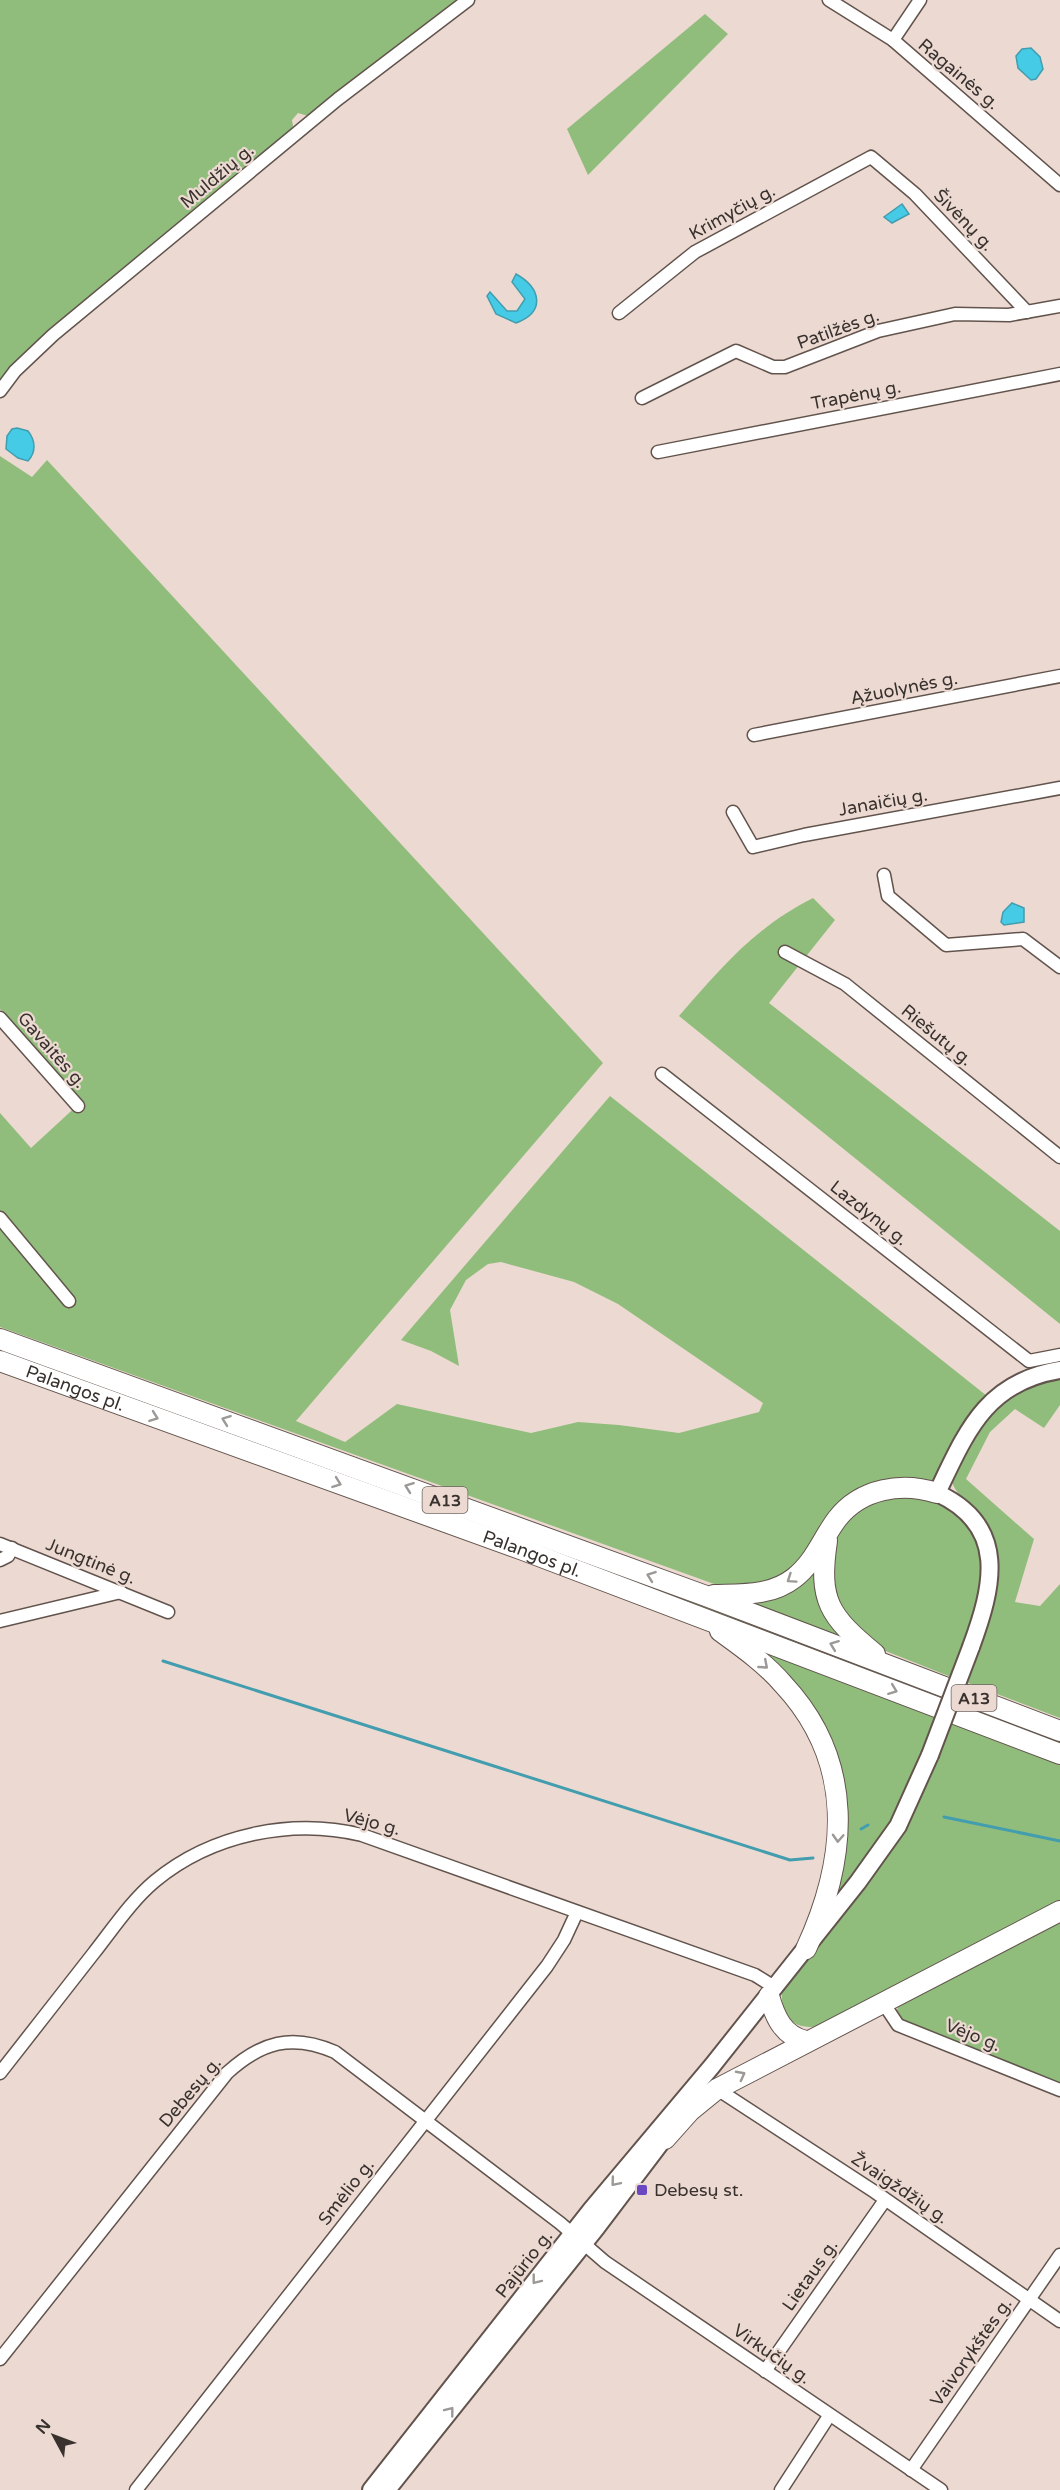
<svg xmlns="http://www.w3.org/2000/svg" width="1060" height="2490" font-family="'Varela Round',sans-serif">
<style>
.green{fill:#91bd7c}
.water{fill:#46cbe6;stroke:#429daf;stroke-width:1.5}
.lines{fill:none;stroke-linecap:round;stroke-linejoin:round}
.stream{stroke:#429daf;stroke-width:3}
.minor-casing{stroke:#62544d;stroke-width:15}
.secondary-casing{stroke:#62544d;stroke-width:20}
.trunk-casing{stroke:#62544d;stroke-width:22}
.minor{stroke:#fff;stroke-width:12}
.secondary{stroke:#fff;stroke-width:16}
.trunk{stroke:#fff;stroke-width:20}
.secondary-bridge-casing{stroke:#62544d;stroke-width:20;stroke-linecap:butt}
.secondary-bridge{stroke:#fff;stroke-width:16}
.oneway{stroke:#9c9896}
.poi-dot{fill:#6a48c1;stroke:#ecdad2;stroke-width:2}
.labels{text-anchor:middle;stroke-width:4.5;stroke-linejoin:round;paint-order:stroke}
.shield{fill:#ecdad2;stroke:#6e645f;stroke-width:1.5}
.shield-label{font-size:16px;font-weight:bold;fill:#38312e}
.street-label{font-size:18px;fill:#38312e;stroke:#ecdad2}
.poi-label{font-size:18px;fill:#38312e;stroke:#ecdad2;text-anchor:start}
</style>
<rect width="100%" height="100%" fill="#ecdad2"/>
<g class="green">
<polygon points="0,0 460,0 308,116 298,113 292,120 293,126 289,134 41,338 0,384"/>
<polygon points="705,14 728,34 588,175 567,129"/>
<polygon points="0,456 32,477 47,460 603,1063 296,1421 345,1442 397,1404 531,1433 578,1422 619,1425 679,1433 759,1412 763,1403 618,1304 574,1282 501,1262 488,1264 466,1280 450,1310 459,1366 431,1351 401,1340 610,1096 987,1396 938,1477 932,1481 888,1482 787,1577 728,1589 0,1327 0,1113 31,1148 82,1101 0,1009"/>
<path d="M813,898L835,920L769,1003L1060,1231V1324L679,1016C721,968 755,927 813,898Z"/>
<polygon points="0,1346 440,1504 1060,1738 1060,1747 0,1354"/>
<path d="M1049,1378H1060V1405L1044,1428L1015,1409L990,1432L966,1479L1034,1539L1015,1602L1040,1606L1060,1584V1718L968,1683C985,1632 1011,1578 986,1526C978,1508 954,1497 951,1478L980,1421L1009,1395Z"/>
<path d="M916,1494C928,1499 944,1502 955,1509C1011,1547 969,1630 951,1677L878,1648L834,1603L829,1553L843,1524L859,1508L885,1496Z"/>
<polygon points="818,1558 853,1643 742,1599"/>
<polygon points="752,1646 936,1718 911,1783 880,1839 829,1909 837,1766"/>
<path d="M951,1723L1060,1765V1903L820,2026C793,2031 780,2016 782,1990L904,1828L930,1779Z"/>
<polygon points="1060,1923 1060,2086 898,2019 896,2012 899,2005"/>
</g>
<g class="water">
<polygon points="1031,48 1040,57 1043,69 1036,79 1031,80 1018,68 1016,56 1022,49"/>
<polygon points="902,204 909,214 892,223 884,217"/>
<path d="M516,274C541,288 546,312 516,323L496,314L487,296L490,292L507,311H517L525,299L512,282Z"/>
<path d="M17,428L28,431C36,441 36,452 28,461L18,458L6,449L7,436L12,429Z"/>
<polygon points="1012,903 1024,908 1024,922 1004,925 1001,922 1003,912"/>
</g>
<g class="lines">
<g class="stream">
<polyline points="163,1661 790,1860 813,1858"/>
<polyline points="944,1817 1060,1841"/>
<polyline points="861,1829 868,1825"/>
</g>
<defs>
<g id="minor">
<polyline points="829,0 893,40 1060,185"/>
<polyline points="893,40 920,0"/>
<polyline points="619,313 695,252 871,157 915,194 1027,312"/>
<polyline points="0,391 15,371 53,335 338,99 468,0"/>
<polyline points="642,398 736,351 773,367 785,367 878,331 955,314 1009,315 1060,306"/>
<polyline points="658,452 1060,374"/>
<polyline points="754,735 1060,676"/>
<polyline points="733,812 753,847 804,835 1060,788"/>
<polyline points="884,875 888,896 946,945 1023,939 1060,967"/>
<polyline points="785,952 845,984 1060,1157"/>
<polyline points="0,1018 78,1106"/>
<polyline points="662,1074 1029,1361 1060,1355"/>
<polyline points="0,1218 69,1301"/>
<polyline points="0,1544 168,1612"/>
<polyline points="0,1560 8,1556 12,1548"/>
<polyline points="0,1621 121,1592"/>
<polyline points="882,2001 898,2025 1060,2090"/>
<path d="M0,2073C31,2033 62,1994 93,1954C112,1930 131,1901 155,1881C212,1834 292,1818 362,1835L755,1975L776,1988"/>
<polyline points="717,2089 875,2192 1060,2321"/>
<path d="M0,2359L227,2073C261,2042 292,2033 335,2052L560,2223L605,2262L941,2490"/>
<polyline points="765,2371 885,2200"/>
<polyline points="911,2470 1060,2255"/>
<polyline points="136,2490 547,1966 564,1940 577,1912"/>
<polyline points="781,2490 829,2416"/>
</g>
<g id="secondary">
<path d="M971,1647C993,1587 1009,1526 937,1493C966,1433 985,1382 1060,1370"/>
<polyline points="371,2490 591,2210 712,2066 858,1882 898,1826 930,1755"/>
<polyline points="387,2490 597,2227 669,2132"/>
</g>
<g id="trunk">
<polyline points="0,1339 706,1596 1060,1731"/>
<path id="s1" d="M0,1361L523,1550L1060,1754"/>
<path d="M827,1541C818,1601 829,1616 875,1654"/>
<path d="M714,1595C742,1594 771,1596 794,1578C814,1563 822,1539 837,1519C861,1488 902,1482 937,1493"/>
<path d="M720,1631C742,1647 765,1663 783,1684C856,1762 848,1858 806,1949"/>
<path d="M769,1996C775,2017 783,2036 806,2041"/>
<polyline points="665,2139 690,2111 717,2089 1060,1911"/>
</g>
</defs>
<use href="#minor" class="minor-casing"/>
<use href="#secondary" class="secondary-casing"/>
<use href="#trunk" class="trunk-casing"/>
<use href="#minor" class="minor"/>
<use href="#secondary" class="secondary"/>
<use href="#trunk" class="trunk"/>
<defs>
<polyline id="secondary-bridge" points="930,1755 971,1647"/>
</defs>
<use href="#secondary-bridge" class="secondary-bridge-casing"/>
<use href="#secondary-bridge" class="secondary-bridge"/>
</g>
<defs><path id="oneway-chevron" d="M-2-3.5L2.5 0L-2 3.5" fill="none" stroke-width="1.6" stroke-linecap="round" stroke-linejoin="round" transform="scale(1.5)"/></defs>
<g class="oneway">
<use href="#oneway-chevron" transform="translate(154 1417) rotate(20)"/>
<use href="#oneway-chevron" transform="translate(226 1420) rotate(-160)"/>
<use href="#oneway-chevron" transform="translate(337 1483) rotate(20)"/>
<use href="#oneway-chevron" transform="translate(409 1487) rotate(-160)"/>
<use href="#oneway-chevron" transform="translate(651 1576) rotate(-160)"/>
<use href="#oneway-chevron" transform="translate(791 1579) rotate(146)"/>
<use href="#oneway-chevron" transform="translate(834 1645) rotate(-159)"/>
<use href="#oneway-chevron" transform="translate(764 1665) rotate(41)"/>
<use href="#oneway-chevron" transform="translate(893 1690) rotate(21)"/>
<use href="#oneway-chevron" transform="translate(838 1838) rotate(93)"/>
<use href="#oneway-chevron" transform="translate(741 2075) rotate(-28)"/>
<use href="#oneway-chevron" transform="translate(615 2182) rotate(130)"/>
<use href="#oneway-chevron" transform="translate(536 2280) rotate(128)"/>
<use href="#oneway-chevron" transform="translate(450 2411) rotate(-52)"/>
</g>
<rect class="poi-dot" x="636" y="2184" width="12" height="12" rx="3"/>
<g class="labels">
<g class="shield">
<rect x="422.5" y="1487" width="45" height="26" rx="4.5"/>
<rect x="951.5" y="1685" width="45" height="26" rx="4.5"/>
</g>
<g class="shield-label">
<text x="445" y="1506">A13</text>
<text x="974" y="1704">A13</text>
</g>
<g class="street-label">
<text transform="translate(959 74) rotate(40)" y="6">Ragainės g.</text>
<text transform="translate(217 176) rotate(-40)" y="6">Muldžių g.</text>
<text transform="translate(732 212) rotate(-29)" y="6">Krimyčių g.</text>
<text transform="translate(964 220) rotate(46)" y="6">Šivėnų g.</text>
<text transform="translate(838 329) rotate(-20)" y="6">Patilžės g.</text>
<text transform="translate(856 395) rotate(-11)" y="6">Trapėnų g.</text>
<text transform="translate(904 688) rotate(-11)" y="6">Ąžuolynės g.</text>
<text transform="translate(883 802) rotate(-10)" y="6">Janaičių g.</text>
<text transform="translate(937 1035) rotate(39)" y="6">Riešutų g.</text>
<text transform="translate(52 1050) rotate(49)" y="6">Gavaitės g.</text>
<text transform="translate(869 1213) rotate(38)" y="6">Lazdynų g.</text>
<text dy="6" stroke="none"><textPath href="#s1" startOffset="80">Palangos pl.</textPath></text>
<text dy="6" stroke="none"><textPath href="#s1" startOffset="566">Palangos pl.</textPath></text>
<text transform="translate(91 1561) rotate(22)" y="6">Jungtinė g.</text>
<text transform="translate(372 1822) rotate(15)" y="6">Vėjo g.</text>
<text transform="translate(973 2035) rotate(22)" y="6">Vėjo g.</text>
<text transform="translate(190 2092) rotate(-50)" y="6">Debesų g.</text>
<text transform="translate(900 2188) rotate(34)" y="6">Žvaigždžių g.</text>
<text transform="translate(346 2192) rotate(-52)" y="6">Smėlio g.</text>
<text transform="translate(524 2264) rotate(-52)" y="6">Pajūrio g.</text>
<text transform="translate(810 2275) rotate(-55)" y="6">Lietaus g.</text>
<text transform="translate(971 2352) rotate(-55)" y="6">Vaivorykštės g.</text>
<text transform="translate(772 2354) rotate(35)" y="6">Virkučių g.</text>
</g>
<g class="poi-label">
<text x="654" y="2196">Debesų st.</text>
</g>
</g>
<g transform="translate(54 2436) rotate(311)" stroke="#ecdad2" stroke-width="4.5" paint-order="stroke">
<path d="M0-4.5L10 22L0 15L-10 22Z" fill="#38312e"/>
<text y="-9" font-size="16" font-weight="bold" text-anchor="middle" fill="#38312e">N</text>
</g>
</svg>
